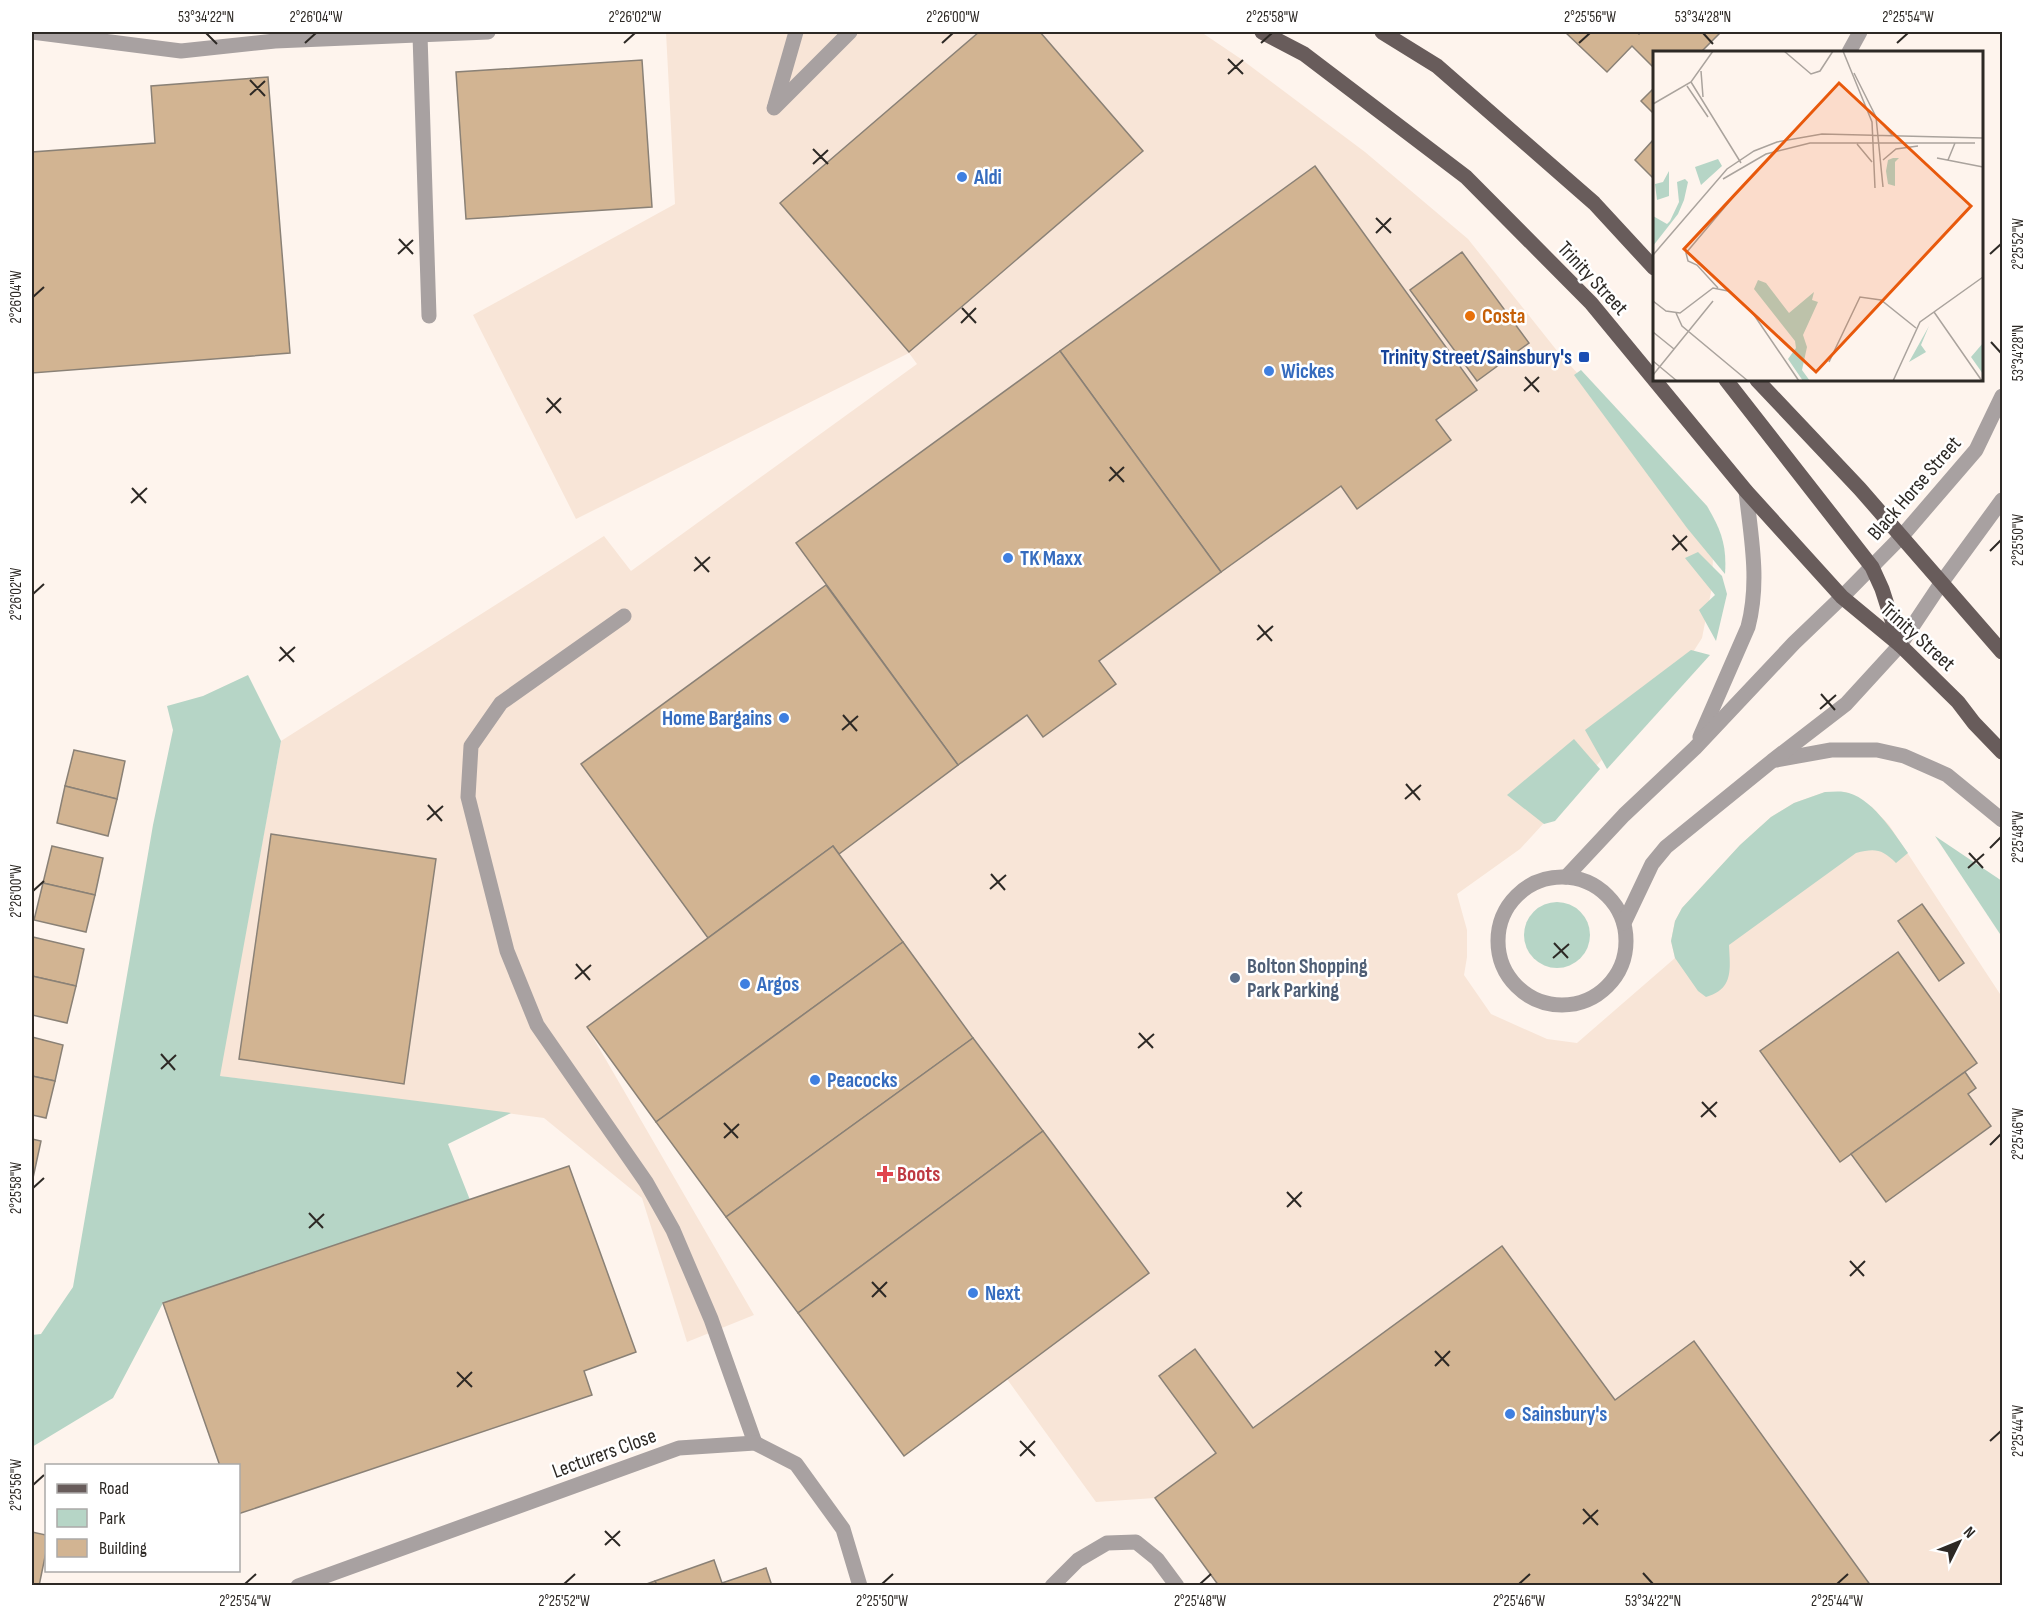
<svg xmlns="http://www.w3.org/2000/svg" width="2034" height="1617" font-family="'Sofia Sans Condensed',sans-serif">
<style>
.built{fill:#f8e5d7}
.green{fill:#b6d5c6}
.building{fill:#d2b492;stroke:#8a8176;stroke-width:1.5}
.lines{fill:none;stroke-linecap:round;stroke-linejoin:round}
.service{stroke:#a8a1a1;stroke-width:15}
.minor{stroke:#a8a1a1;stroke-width:15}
.tertiary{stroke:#a8a1a1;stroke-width:15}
.primary{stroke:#685c5b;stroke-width:15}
.ticks{fill:none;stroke:#2d2925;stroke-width:2}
.shop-dot{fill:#3f7fe0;stroke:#fff;stroke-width:2}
.food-dot{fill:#e8710a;stroke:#fff;stroke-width:2}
.transit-dot{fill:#1a4fb4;stroke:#fff;stroke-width:2}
.service-dot{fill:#5c6f8a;stroke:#fff;stroke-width:2}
.health-dot{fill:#e0444e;stroke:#fff;stroke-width:2}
.labels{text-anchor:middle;stroke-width:5;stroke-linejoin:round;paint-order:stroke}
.shop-label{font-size:21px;font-weight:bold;fill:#366cbe;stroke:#fff;text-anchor:start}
.street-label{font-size:21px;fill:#2d2925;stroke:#fff}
.food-label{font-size:21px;font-weight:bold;fill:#c56008;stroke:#fff;text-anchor:start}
.transit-label{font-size:21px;font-weight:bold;fill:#164399;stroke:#fff;text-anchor:end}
.service-label{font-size:21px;font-weight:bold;fill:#4e5e75;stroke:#fff;text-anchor:start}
.health-label{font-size:21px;font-weight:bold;fill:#be3a42;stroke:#fff;text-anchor:start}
.inset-road{fill:none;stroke:#aaa39d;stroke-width:1.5}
.view{fill:#e8590c;fill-opacity:0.15;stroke:#e8590c;stroke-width:3}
.inset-edge{fill:none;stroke:#2d2925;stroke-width:3}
.neatline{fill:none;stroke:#2d2925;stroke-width:2}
.ticks-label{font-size:15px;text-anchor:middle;fill:#2d2925}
</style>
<rect width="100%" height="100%" fill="#fef4ed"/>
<polygon class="built" points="666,32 1201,32 1241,59 1365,152 1468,239 1558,352 1690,496 1713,556 1712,587 1702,638 1676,679 1520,849 1457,894 1467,930 1467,957 1464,975 1491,1014 1547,1039 1577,1043 1675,958 1671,941 1675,921 1682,908 1740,845 1771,817 1794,803 1825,792 1846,792 1872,807 1889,825 2002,997 2002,1585 1219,1585 1155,1498 1096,1502 1007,1379 904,1456 591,1034 754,1315 687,1342 642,1198 544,1118 219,1076 281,741 604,536 631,571 917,364 909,353 576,519 473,315 675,204"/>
<g class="green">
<path d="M1581,370L1707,506C1721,530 1727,545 1725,574L1687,528L1574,375Z"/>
<polygon points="1698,552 1722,576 1727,594 1716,641 1699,610 1715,595 1685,558"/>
<polygon points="1691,650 1710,655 1607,769 1585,730"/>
<polygon points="248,675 281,741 220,1076 511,1113 448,1144 470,1200 163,1303 113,1398 32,1447 32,1335 41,1334 73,1287 153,825 173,730 167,706 203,696"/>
<polygon points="1574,739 1600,769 1555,821 1544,824 1507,795"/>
<path d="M1825,792C1831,792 1838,791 1844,792C1870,795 1894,833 1908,853L1896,863C1882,849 1875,848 1856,853L1729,945C1730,969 1734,989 1706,997L1698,991L1675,958L1671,941L1675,921L1682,908L1740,845L1771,817L1794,803Z"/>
<polygon points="1935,836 2002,881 2002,937"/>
<circle cx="1557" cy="935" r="33"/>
</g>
<g class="building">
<polygon points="979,32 1040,32 1143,151 909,352 780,203"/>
<polygon points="1565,32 1636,32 1639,34 1641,32 1721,32 1701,52 1654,52 1654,68 1632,46 1607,72"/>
<polygon points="642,60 652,207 466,219 456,72"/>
<polygon points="268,77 290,353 32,373 32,152 155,143 151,86"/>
<polygon points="1654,88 1654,114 1641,101"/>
<polygon points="1654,139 1654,179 1635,160"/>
<polygon points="1315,166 1477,390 1436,420 1451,440 1357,509 1341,486 1221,572 1060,351"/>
<polygon points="1462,252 1529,343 1477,381 1410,290"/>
<polygon points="1060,351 1221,572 1099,661 1116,684 1043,737 1027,715 958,765 796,543"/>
<polygon points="826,585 958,765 839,854 833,846 708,938 581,764"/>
<polygon points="74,750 125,761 117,799 65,786"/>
<polygon points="65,786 117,799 108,836 57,823"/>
<polygon points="271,834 436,859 404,1084 239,1059"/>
<polygon points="52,846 103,858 95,895 43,883"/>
<polygon points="833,846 903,942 656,1122 587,1027"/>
<polygon points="43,883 95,895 86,932 34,920"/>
<polygon points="1922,904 1964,963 1939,981 1898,921"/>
<polygon points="33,937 84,949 76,986 32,976"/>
<polygon points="903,942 973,1038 726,1217 656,1122"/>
<polygon points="1898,952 1977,1063 1840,1162 1760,1051"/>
<polygon points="32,976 76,986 67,1023 32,1015"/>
<polygon points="32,1037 63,1045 55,1081 32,1076"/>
<polygon points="973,1038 1043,1131 798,1313 726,1217"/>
<polygon points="1965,1072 1976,1088 1968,1094 1991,1126 1886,1202 1851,1154"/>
<polygon points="32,1076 55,1081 46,1118 32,1115"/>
<polygon points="1043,1131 1149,1273 904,1456 798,1313"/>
<polygon points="32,1139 41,1141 33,1178 32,1178"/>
<polygon points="569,1166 636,1352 584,1371 592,1395 238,1514 238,1466 220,1466 163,1303"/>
<polygon points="1502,1246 1615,1400 1694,1341 1871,1586 1219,1586 1155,1498 1216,1453 1159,1376 1195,1349 1253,1428"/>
<polygon points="32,1532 46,1535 46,1552 39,1586 32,1586"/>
<polygon points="714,1560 722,1583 766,1568 772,1586 657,1586 655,1581"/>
<polygon points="655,1581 657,1586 641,1586"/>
</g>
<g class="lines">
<g class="service">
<polyline points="420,35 429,316"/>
<polyline points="1849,52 1860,32"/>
<polyline points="775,105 796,32"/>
<polyline points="774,108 850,32"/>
<polyline points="624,616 501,703 471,746 468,797 507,951 537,1025 646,1182 673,1230 711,1319 755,1443"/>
<polyline points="1052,1586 1078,1560 1107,1543 1136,1542 1157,1559 1177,1586"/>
</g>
<g class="minor">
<polyline points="32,32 181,51 275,41 488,32"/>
<path d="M1700,737L1748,627C1760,581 1751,538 1746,491"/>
<polyline points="1776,760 1831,750 1877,750 1904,756 1947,775 2002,820"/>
<polyline points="1566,877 1624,815 1695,748 1794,643 1842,597"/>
<circle cx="1562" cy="941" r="64"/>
<polyline points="1624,923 1652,864 1666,847 1772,761 1846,704 1900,645"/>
<polyline points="298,1586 679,1448 755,1443 796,1464 843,1529 860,1586"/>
</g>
<g class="tertiary">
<polyline points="1842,597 1902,536 1976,450 2002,396"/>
<polyline points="1900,645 1942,582 2002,500"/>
</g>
<g class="primary">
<polyline points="1262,32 1304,54 1466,177 1591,303 1746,491 1842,597 1900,645 1958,702 1974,723 2002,752"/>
<polyline points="1382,32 1437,66 1594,203 1654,268"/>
<polyline points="1726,380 1872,567 1882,589 1900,645"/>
<polyline points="1757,380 1860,489 2002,652"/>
</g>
</g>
<path class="ticks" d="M206,33L217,44M1703,33L1713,44M305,43L316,33M624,43L635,33M942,43L953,33M1261,43L1272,33M1579,43L1590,33M1897,43L1908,33M1228,59L1243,74M1228,74L1243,60M250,80L265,96M250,95L265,81M813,149L828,164M813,164L828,150M1376,218L1391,233M1376,233L1391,218M399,239L413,254M398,254L413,240M1990,254L2001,244M33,297L44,287M962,308L976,323M961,323L976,308M1991,342L2001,353M1525,377L1539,392M1524,391L1539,377M547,398L561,413M546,413L561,398M1110,467L1124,482M1109,481L1124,467M132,488L146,503M131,503L147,488M1673,535L1687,551M1672,550L1687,536M1990,551L2001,540M695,557L709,572M694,571L710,557M33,594L44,584M1258,625L1272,641M1257,640L1273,626M280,647L294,662M279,661L295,647M1821,694L1835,710M1820,709L1836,695M843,715L857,731M842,730L858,716M1406,784L1420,800M1405,799L1421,785M428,805L442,821M427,820L443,806M1990,848L2001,837M1969,853L1983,868M1968,868L1984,854M991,874L1005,890M990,889L1006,875M33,891L44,881M1554,943L1568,958M1553,958L1569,944M576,964L590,980M575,979L591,965M1139,1033L1153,1048M1138,1048L1154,1034M161,1054L175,1070M161,1069L176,1055M1702,1102L1716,1117M1701,1117L1717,1102M724,1123L738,1138M724,1138L739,1124M1990,1145L2001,1134M33,1188L44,1178M1287,1192L1301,1207M1287,1207L1302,1192M309,1213L323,1228M309,1228L324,1214M1850,1261L1864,1276M1850,1276L1865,1261M872,1282L886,1297M872,1297L887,1282M1435,1351L1449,1366M1435,1366L1450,1351M457,1372L472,1387M457,1387L472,1372M1020,1441L1035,1456M1990,1441L2001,1431M1020,1456L1035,1441M33,1485L44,1475M1583,1509L1598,1525M1583,1524L1598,1510M605,1531L620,1546M605,1545L620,1531M1643,1573L1653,1584M245,1584L256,1574M564,1584L575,1574M882,1584L893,1574M1200,1584L1211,1574M1519,1584L1530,1574M1837,1584L1848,1574"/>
<g class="shop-dot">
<circle cx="962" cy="177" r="6"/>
<circle cx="1269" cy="371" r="6"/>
<circle cx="1008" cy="558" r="6"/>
<circle cx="784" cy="718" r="6"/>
<circle cx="745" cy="984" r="6"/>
<circle cx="815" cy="1080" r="6"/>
<circle cx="973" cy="1293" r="6"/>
<circle cx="1510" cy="1414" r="6"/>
</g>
<circle class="food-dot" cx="1470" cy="316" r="6"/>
<rect class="transit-dot" x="1578" y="351" width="12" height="12" rx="3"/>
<circle class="service-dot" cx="1235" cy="978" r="6"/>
<path class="health-dot" d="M882 1165h6v6h6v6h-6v6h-6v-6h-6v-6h6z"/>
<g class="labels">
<g class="shop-label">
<text x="974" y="184">Aldi</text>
<text x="1281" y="378">Wickes</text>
<text x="1020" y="565">TK Maxx</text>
<text x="772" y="725" text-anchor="end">Home Bargains</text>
<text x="757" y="991">Argos</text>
<text x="827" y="1087">Peacocks</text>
<text x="985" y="1300">Next</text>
<text x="1522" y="1421">Sainsbury's</text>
</g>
<g class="street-label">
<text transform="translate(1593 278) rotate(47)" y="7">Trinity Street</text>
<text transform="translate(1914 488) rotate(-49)" y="7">Black Horse Street</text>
<text transform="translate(1918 636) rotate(42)" y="7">Trinity Street</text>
<text transform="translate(604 1453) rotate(-20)" y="7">Lecturers Close</text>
</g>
<g class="food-label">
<text x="1482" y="323">Costa</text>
</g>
<g class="transit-label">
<text x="1572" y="364">Trinity Street/Sainsbury's</text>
</g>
<g class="service-label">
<text x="1247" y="973">Bolton Shopping<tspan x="1247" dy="24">Park Parking</tspan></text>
</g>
<g class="health-label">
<text x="897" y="1181">Boots</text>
</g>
</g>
<g transform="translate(1653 51)">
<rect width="330" height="330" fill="#fef4ed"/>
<path d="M240,107H246L242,111V135L235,133L233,120L235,109ZM65,108L69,115L48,134L42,116ZM16,120V145L4,149L2,133L10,131ZM32,128L35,131L31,149L25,163L0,195V165L14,173L17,170L26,151L24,131ZM105,229L113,232L136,262L161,241L159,249L165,251L150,284L154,296L149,319L157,330H150L135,308L143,297L142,290L101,238ZM276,275L268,294L273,301L256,311ZM330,292V323L318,306Z" fill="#b6d5c6"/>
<path class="inset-road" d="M131,0L158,23L167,20L180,0M190,0L219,71L222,137M48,20L50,46M201,22L223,66L230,136M38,31L88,112M34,35L55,66M0,53L38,31L60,0M225,68L239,84M204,93L219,111M284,107L330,116M230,109L243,98L265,95M295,109L302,92M70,128L113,103L157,92H322M0,204L74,118L101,100L124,91L169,83L330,87M65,237L44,214L35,210L33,202L81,145M0,250L13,260L27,262L60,237L75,240L99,261L146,330M281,261L329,330M23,262L29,275L95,330M0,281L21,298M0,310L24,330M176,311L207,246L228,249L263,277M0,324L60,250M240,330L267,271L330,226"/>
<path class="view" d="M186,32L318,155L163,321L31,198Z"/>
<rect width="330" height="330" class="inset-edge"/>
</g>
<rect width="2034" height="1617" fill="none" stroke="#ffffff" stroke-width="66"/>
<rect x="45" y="1464" width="195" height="108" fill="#ffffff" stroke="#aba9a8" stroke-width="1.5"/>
<rect x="57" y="1484" width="30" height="9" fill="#685c5b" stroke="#aba9a8" stroke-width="1.5"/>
<text x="99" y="1494" font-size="18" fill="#2d2925">Road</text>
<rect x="57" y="1509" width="30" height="18" fill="#b6d5c6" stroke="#aba9a8" stroke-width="1.5"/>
<text x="99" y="1524" font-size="18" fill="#2d2925">Park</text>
<rect x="57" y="1539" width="30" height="18" fill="#d2b492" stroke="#aba9a8" stroke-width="1.5"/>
<text x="99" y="1554" font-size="18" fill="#2d2925">Building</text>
<g transform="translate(1959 1542) rotate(47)" stroke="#ffffff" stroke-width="4.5" paint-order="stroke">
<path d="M0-4.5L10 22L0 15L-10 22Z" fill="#2d2925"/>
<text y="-9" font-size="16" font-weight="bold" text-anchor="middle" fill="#2d2925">N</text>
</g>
<rect x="33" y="33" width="1968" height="1551" class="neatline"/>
<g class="ticks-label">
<text x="206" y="22">53°34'22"N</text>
<text x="316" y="22">2°26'04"W</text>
<text x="635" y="22">2°26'02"W</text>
<text x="953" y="22">2°26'00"W</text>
<text x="1272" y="22">2°25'58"W</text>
<text x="1590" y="22">2°25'56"W</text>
<text x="1703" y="22">53°34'28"N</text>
<text x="1908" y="22">2°25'54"W</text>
<text transform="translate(2018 244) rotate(-90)" y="5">2°25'52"W</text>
<text transform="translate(16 297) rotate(-90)" y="5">2°26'04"W</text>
<text transform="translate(2018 353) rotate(-90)" y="5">53°34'28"N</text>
<text transform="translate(2018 540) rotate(-90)" y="5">2°25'50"W</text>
<text transform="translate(16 594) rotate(-90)" y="5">2°26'02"W</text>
<text transform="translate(2018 837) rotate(-90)" y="5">2°25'48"W</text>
<text transform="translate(16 891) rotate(-90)" y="5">2°26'00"W</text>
<text transform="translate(2018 1134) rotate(-90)" y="5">2°25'46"W</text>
<text transform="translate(16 1188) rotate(-90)" y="5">2°25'58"W</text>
<text transform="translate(2018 1431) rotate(-90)" y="5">2°25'44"W</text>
<text transform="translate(16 1485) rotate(-90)" y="5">2°25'56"W</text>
<text x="245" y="1606">2°25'54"W</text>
<text x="564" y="1606">2°25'52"W</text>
<text x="882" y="1606">2°25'50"W</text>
<text x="1200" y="1606">2°25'48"W</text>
<text x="1519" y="1606">2°25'46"W</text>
<text x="1653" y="1606">53°34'22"N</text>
<text x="1837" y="1606">2°25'44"W</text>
</g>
</svg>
